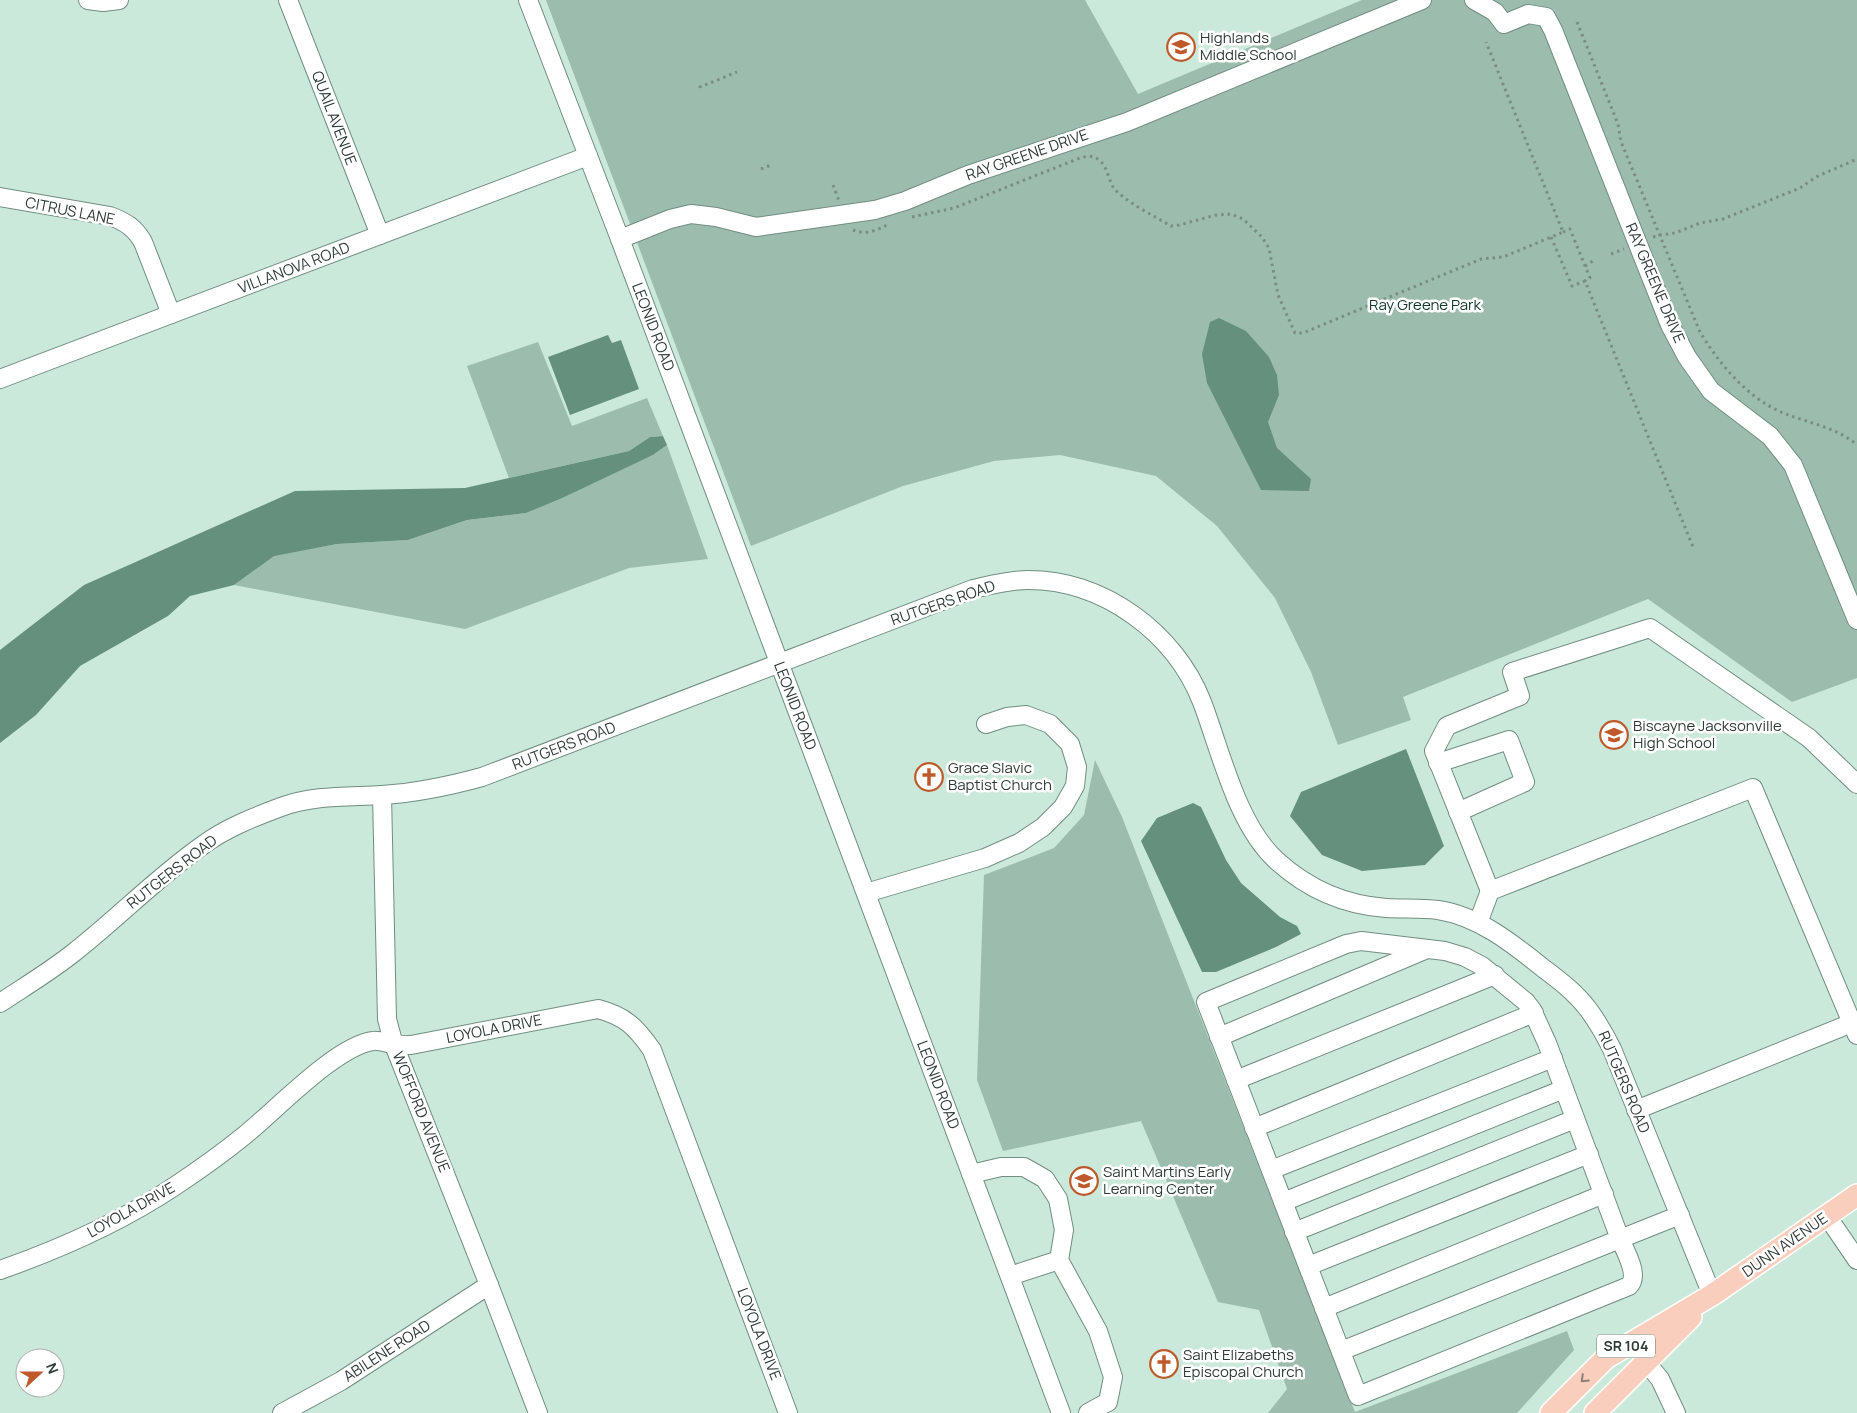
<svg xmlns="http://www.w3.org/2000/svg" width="1857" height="1413" font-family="Manrope,sans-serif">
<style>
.green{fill:#9cbcad}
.water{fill:#65907d}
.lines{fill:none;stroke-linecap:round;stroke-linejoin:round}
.minor-casing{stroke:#718e80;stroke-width:20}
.major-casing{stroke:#fff;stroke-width:24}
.path{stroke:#798e83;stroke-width:3;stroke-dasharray:2.5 4;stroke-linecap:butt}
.minor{stroke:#fff;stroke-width:18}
.major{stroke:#facebc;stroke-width:21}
.oneway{stroke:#8b7e72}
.labels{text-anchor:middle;stroke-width:5;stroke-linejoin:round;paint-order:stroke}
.shield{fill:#fff;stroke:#6e7672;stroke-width:1}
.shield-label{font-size:14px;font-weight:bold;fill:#303c36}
.poi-label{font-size:15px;fill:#303c36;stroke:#fff;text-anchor:start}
.street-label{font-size:15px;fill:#303c36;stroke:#fff}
.park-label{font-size:15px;fill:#113829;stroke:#fff}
</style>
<rect width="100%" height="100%" fill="#cae9da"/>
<g class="green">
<polygon points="546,0 1085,0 1138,94 1362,0 1857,0 1857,678 1792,702 1648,599 1403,697 1411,720 1338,745 1311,672 1275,598 1217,526 1156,476 1060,455 994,461 903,486 751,546"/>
<polygon points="538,342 572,426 647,398 663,436 650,437 629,451 509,478 467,366"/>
<polygon points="667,445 708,559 629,568 465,629 234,585 274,555 337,544 408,540 467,520 526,513 653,455"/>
<polygon points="1095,760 1122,817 1355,1412 1567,1331 1574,1350 1517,1413 1268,1413 1287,1389 1259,1310 1218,1302 1141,1121 1003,1151 977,1080 984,875 1054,848 1084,815"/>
</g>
<g class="water">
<polygon points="1219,318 1246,331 1269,357 1277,375 1279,395 1268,422 1277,448 1311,479 1309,491 1261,490 1207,383 1202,354 1210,322"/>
<polygon points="608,335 612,343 621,340 639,389 570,415 548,357"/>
<polygon points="663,436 667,445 653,455 562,498 526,513 467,520 408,540 337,544 274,556 234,585 190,596 168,616 80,666 36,715 0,743 0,650 84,585 295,491 465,488 629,451 650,437"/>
<polygon points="1406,749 1444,846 1425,865 1362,871 1322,855 1290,816 1301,792"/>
<polygon points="1193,803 1201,807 1226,860 1241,883 1280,917 1297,926 1301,934 1276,947 1216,972 1202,972 1141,841 1157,818"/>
</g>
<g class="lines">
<defs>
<g id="minor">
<polyline points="88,0 103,2 119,0"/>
<polyline points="288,0 380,235"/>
<polyline points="528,0 620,239 1061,1413"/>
<polyline points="1474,0 1495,12 1504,24 1528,14 1546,17 1553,30 1670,325 1687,357 1711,391 1770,436 1793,465 1857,620"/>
<path d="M0,197L110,216C126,222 135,228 143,242L171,314"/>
<polyline points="620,239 670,219 691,214 716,217 756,227 875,210 905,201 968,175 1127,122 1422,0"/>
<polyline points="0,379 588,156"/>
<polyline points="1438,763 1509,740 1525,782 1458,812"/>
<polyline points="382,795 387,1019 394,1045 489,1285 538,1413"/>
<polyline points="1490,891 1434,751 1447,726 1520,696 1512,672 1650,628 1809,738 1857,784"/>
<polyline points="866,893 985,858 1019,843 1043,827 1063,807 1075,786 1077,767 1070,744 1050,724 1026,715 1007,717 986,724"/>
<polyline points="1478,923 1490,891 1753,788 1857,1035"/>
<path d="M0,1003C24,987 49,972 72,954C117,919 156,878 203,845C226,828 254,817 281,807C313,795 348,797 382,795C416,793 449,786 482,777L973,589C991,585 1009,580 1028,580C1104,580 1175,633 1202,702C1221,752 1237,825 1277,861C1308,889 1344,905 1386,908C1403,909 1421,908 1438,910C1478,916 1512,943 1543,968C1559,980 1575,992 1588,1009C1597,1021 1605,1035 1612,1049L1712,1295"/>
<polyline points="1219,1037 1427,949"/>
<polyline points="1236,1080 1495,975"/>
<polyline points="1636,1110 1852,1023"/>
<polyline points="1254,1128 1534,1013"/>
<polyline points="1271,1170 1553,1058"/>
<polyline points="971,1174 1001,1167 1024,1167 1045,1179 1058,1199 1064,1230 1059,1260 1098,1331 1113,1377 1108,1402 1088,1413"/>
<polyline points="1283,1202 1564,1089"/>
<polyline points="1827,1216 1857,1260"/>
<polyline points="1294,1232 1575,1119"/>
<polyline points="1308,1266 1589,1154"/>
<path d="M0,1270C60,1249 121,1222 175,1186C199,1170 223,1153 245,1135C276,1110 336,1046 373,1041C379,1040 386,1043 392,1044C398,1045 405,1045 411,1045L598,1009C625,1016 636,1027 652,1050L788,1413"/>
<polyline points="1010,1276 1059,1260"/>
<polyline points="1324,1308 1604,1194"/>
<path d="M1341,1351L1620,1239L1547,1043L1532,1010L1526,1002L1482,966L1465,957L1445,951L1361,941L1346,944L1206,1002L1358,1396L1629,1286C1640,1275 1625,1251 1620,1239L1680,1215"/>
<polyline points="1646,1362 1660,1379 1676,1413"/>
<polyline points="282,1413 341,1381 489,1285"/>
</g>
<g id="major">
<polyline points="1551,1413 1606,1358 1712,1295 1857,1195"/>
<polyline points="1595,1413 1691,1317"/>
</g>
</defs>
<use href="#minor" class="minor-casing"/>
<use href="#major" class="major-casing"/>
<g class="path">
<path d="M1577,22L1618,124L1621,142L1700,332C1720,365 1749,400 1786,414C1809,423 1838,428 1857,445"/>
<polyline points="700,88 700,87 737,72"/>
<polyline points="761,169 773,164"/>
<polyline points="833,185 839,201"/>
<path d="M912,217L954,208L1080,158C1087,156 1093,155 1099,160C1107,166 1108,178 1113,187C1122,200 1156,217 1171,226L1179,225L1216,215L1231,214L1243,219L1262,237L1269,248L1278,295L1295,333H1303L1481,259L1503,257L1563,232L1486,42"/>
<path d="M853,230C865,235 876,231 887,225"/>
<polyline points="1563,232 1570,229 1590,278 1585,281"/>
<polyline points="1551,237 1572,286 1585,281 1693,547"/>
<polyline points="1653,237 1660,235 1675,233 1700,223 1723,219 1800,188 1816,177 1857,159"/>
<polyline points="1611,254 1624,249"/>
<polyline points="1585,266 1593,261"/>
</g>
<use href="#minor" class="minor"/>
<use href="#major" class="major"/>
</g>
<defs><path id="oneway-chevron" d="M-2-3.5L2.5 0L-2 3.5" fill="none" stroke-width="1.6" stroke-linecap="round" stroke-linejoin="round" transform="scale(1.25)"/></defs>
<use class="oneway" href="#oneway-chevron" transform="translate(1584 1379) rotate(136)"/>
<defs>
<symbol id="school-ring" viewBox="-11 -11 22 22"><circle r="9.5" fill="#fff" stroke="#bf592b" stroke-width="1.5"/><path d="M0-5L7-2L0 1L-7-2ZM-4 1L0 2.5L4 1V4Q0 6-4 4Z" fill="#bf592b"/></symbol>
<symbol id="church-ring" viewBox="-11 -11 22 22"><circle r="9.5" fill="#fff" stroke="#bf592b" stroke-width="1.5"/><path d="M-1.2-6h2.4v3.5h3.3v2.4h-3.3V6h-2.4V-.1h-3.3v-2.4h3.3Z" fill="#bf592b"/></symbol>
</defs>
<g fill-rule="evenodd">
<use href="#school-ring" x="1165" y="31" width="32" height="32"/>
<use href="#school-ring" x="1598" y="719" width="32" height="32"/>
<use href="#church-ring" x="913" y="761" width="32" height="32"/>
<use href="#school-ring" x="1068" y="1165" width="32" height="32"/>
<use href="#church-ring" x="1148" y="1348" width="32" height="32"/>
</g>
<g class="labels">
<rect class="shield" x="1597" y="1334.5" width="58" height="23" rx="4"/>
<g class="shield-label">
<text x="1626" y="1351">SR 104</text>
</g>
<g class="poi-label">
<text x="1200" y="43">Highlands<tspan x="1200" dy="17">Middle School</tspan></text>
<text x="1633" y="731">Biscayne Jacksonville<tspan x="1633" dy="17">High School</tspan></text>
<text x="948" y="773">Grace Slavic<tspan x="948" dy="17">Baptist Church</tspan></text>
<text x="1103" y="1177">Saint Martins Early<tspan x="1103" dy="17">Learning Center</tspan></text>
<text x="1183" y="1360">Saint Elizabeths<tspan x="1183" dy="17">Episcopal Church</tspan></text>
</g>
<g class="street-label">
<text transform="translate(334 118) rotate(69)" y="5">QUAIL AVENUE</text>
<text transform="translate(1027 155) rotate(-19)" y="5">RAY GREENE DRIVE</text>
<text transform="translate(70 211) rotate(11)" y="5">CITRUS LANE</text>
<text transform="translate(294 268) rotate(-21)" y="5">VILLANOVA ROAD</text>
<text transform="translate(1655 283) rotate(67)" y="5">RAY GREENE DRIVE</text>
<text transform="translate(653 327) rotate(69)" y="5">LEONID ROAD</text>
<text transform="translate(943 603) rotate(-19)" y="5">RUTGERS ROAD</text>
<text transform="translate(795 706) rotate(69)" y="5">LEONID ROAD</text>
<text transform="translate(564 746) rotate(-21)" y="5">RUTGERS ROAD</text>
<text transform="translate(172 872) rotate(-38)" y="5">RUTGERS ROAD</text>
<text transform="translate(494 1029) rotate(-11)" y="5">LOYOLA DRIVE</text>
<text transform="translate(1624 1082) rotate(67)" y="5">RUTGERS ROAD</text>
<text transform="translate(938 1085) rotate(69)" y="5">LEONID ROAD</text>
<text transform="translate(421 1112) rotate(68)" y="5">WOFFORD AVENUE</text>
<text transform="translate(131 1210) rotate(-29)" y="5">LOYOLA DRIVE</text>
<text transform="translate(1785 1245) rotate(-35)" y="5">DUNN AVENUE</text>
<text transform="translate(759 1334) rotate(69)" y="5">LOYOLA DRIVE</text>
<text transform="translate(387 1351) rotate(-33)" y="5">ABILENE ROAD</text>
</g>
<g class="park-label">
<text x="1425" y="310">Ray Greene Park</text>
</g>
</g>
<g transform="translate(40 1373) rotate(69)"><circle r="24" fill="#ffffff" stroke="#acb1af"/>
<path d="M0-4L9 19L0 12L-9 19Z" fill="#bf592b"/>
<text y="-8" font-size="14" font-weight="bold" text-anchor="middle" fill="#303c36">N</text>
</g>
</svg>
